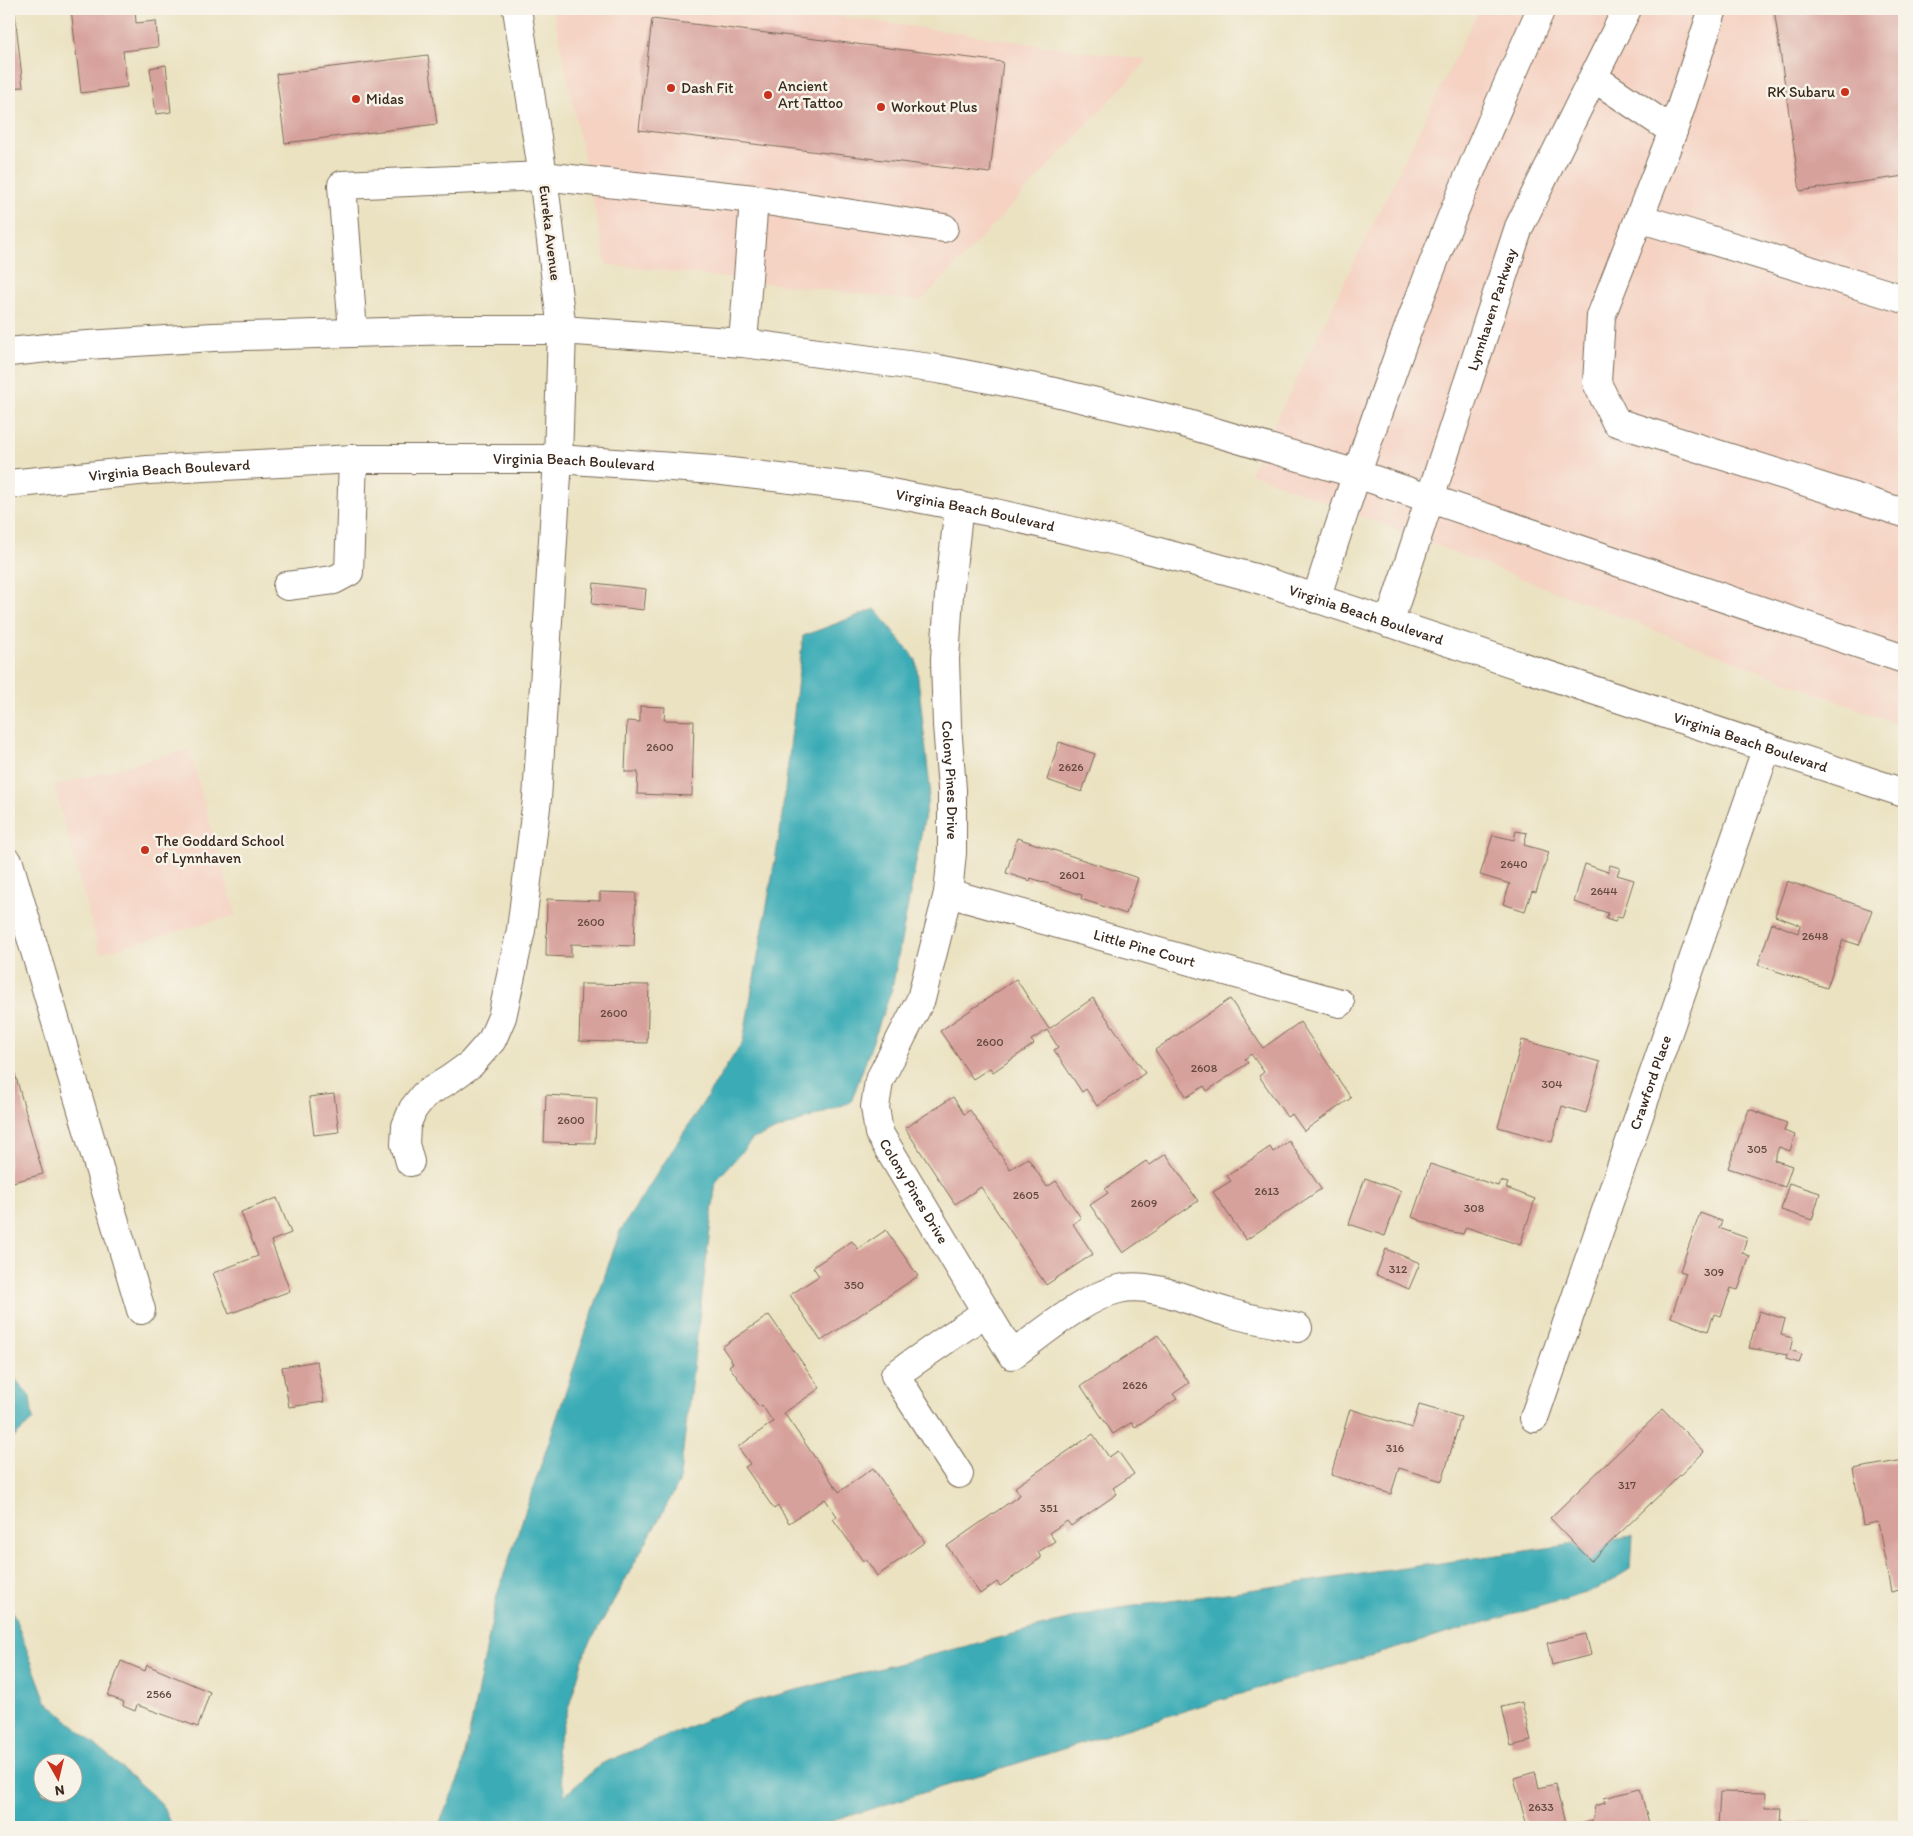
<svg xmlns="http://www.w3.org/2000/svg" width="1913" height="1836" font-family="Itim,sans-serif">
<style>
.built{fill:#f5d2c2}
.water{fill:#3bacb6;stroke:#3b6b6a;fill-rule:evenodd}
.building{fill:#d7a19b}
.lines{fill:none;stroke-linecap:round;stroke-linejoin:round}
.minor-casing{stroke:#796a57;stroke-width:30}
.major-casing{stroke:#796a57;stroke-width:30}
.minor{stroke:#fff;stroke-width:28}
.major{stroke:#fff;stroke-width:28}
.poi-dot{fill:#c8321e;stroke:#f7f3e8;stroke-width:2}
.labels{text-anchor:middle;stroke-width:5;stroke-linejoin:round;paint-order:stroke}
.number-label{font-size:12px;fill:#62483d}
.poi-label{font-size:15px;fill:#3b2a1e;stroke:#f7f3e8;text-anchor:start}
.street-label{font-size:15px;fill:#3b2a1e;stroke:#f7f3e8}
</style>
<rect width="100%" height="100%" fill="#f7f3e8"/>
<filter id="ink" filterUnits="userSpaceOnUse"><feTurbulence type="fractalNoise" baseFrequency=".02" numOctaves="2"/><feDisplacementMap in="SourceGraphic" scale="10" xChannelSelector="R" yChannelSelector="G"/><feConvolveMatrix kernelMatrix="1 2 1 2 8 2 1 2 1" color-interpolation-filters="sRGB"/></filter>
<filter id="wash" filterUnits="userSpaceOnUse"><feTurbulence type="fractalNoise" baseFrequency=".0096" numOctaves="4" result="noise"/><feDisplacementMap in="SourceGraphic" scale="20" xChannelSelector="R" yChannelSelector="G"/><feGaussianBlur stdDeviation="1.12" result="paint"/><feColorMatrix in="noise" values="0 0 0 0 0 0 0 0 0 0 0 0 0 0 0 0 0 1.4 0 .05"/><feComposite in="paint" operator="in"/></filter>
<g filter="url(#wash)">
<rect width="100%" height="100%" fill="#ebe2c1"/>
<g class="built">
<polygon points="553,9 787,9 1148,60 922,301 606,264"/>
<polygon points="1479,9 1904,9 1904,727 1250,473"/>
<polygon points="189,749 236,915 100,953 54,786"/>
</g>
<g class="water">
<polygon points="875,609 916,660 930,788 892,989 851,1102 753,1139 716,1181 679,1483 585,1652 556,1750 565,1795 601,1764 746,1703 1106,1610 1632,1536 1630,1569 1596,1590 1216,1701 814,1827 438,1827 462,1770 497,1595 620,1231 743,1041 780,832 803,636"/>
<polygon points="13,1376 30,1397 33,1420 9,1442 9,1377"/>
<path d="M9,1602L46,1701L160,1802L173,1827H9ZM42,1764H72V1794H42Z"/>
</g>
<g id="blocks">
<g class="building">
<polygon points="71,9 135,9 136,23 156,21 158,47 123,51 127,87 81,93"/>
<polygon points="1774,9 1904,9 1904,176 1800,191"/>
<polygon points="15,14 23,87 9,88 9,15"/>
<polygon points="652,19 1003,62 990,173 639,130"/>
<polygon points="428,55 437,124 285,143 276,74"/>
<polygon points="166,65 171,112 156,114 150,68"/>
<polygon points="594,583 646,589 644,610 592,604"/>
<polygon points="640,706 665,707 664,720 694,721 692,796 637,794 638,772 625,772 627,721 640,722"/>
<polygon points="1059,742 1095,754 1082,792 1047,780"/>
<polygon points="1516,831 1527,833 1524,845 1549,852 1536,892 1532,891 1525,911 1503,904 1510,884 1480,875 1493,835 1514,840"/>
<polygon points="1017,838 1138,878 1126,914 1081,899 1082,895 1031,878 1030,881 1006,873"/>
<polygon points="1585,864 1608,872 1610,865 1620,868 1617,875 1634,880 1622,918 1617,917 1615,922 1606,919 1608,913 1574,902"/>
<polygon points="1787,881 1872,910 1859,945 1843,940 1827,988 1758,965 1772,923 1798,933 1800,925 1775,916"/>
<polygon points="600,892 636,893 634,946 571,944 571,957 546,956 547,899 600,901"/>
<polygon points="1016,979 1049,1029 1093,998 1145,1073 1097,1106 1086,1089 1082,1092 1054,1050 1058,1047 1047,1030 1031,1040 1034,1044 993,1072 990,1068 973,1079 940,1031"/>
<polygon points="581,984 649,985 647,1043 579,1041"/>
<polygon points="1230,999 1263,1048 1300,1022 1351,1098 1304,1131 1292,1114 1287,1117 1259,1076 1264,1072 1251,1054 1245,1059 1248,1063 1207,1091 1204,1086 1187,1097 1155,1050"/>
<polygon points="1522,1040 1600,1062 1586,1113 1562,1106 1552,1142 1498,1127"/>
<polygon points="9,1052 43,1174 9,1183"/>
<polygon points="334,1094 339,1132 314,1135 309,1097"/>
<polygon points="546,1095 597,1098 595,1143 544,1142"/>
<polygon points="953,1097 964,1114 970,1110 1010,1169 1028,1158 1047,1187 1056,1181 1081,1218 1073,1224 1093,1254 1046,1285 981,1187 955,1204 905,1128"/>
<polygon points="1749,1109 1787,1123 1784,1131 1795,1135 1790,1151 1779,1147 1774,1160 1792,1166 1785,1187 1728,1168"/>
<polygon points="1289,1141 1321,1189 1246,1240 1213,1192 1231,1181 1227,1176 1270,1147 1273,1152"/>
<polygon points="1166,1154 1198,1201 1123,1253 1090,1205 1108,1193 1105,1189 1146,1161 1150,1165"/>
<polygon points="1430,1164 1498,1186 1500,1181 1508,1183 1506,1188 1535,1199 1520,1245 1466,1227 1463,1234 1443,1230 1412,1217"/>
<polygon points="1365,1178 1401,1191 1385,1236 1349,1224"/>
<polygon points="1789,1183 1820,1193 1812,1220 1781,1210"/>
<polygon points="277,1198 291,1233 271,1241 290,1291 229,1314 213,1273 258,1256 241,1212"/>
<polygon points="1700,1213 1722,1221 1719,1228 1747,1238 1742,1253 1750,1256 1738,1290 1731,1288 1721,1316 1714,1314 1708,1331 1671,1317 1686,1273 1680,1271"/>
<polygon points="886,1230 918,1276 821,1341 790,1295 819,1276 813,1267 852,1241 858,1249"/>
<polygon points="1386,1249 1420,1263 1409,1289 1376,1275"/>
<polygon points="1759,1311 1785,1319 1781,1335 1793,1338 1790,1350 1802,1354 1799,1363 1786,1359 1787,1355 1749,1348"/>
<polygon points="769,1315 820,1388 784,1413 839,1492 873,1468 925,1542 877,1576 866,1559 863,1561 833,1519 837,1516 825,1499 789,1523 778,1506 774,1509 745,1467 750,1464 738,1447 773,1422 762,1405 759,1407 729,1366 733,1363 722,1347"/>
<polygon points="1158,1335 1189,1383 1173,1394 1177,1399 1135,1427 1132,1422 1113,1434 1081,1386"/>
<polygon points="317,1361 324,1402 289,1407 282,1367"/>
<polygon points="1419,1405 1461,1417 1442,1481 1399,1468 1391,1494 1331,1475 1350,1409 1412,1428"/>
<polygon points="1663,1409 1704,1452 1591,1561 1550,1518"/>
<polygon points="1093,1434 1109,1457 1118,1451 1134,1474 1113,1488 1117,1494 1071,1526 1067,1521 1049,1533 1055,1541 1038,1552 1041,1558 1000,1586 997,1582 980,1594 947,1546 1020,1495 1015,1487"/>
<polygon points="1904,1460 1904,1589 1891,1592 1878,1522 1863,1525 1853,1469"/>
<polygon points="1586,1634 1591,1655 1552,1665 1547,1643"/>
<polygon points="121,1661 145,1671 147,1665 210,1692 198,1727 137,1705 135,1711 123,1706 124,1702 108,1696"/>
<polygon points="1522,1702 1531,1741 1511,1746 1502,1707"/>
<polygon points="1535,1772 1539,1788 1555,1784 1566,1827 1527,1827 1514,1778"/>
<polygon points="1640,1789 1650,1827 1569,1827 1592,1821 1595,1806 1605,1803 1604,1798"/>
<polygon points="1720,1792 1767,1793 1766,1808 1781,1808 1780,1822 1847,1824 1847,1827 1718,1827"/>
</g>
</g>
</g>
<g filter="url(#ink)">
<use href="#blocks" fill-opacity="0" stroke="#796a57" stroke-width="1"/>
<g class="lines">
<defs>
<g id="minor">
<polyline points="1593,77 1673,131 1713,9"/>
<polyline points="1673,131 1601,316 1597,383 1616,422 1904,513"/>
<polyline points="1639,218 1904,299"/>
<polyline points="353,332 342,185 543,176 754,199 944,228"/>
<polyline points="743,343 754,199"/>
<path id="s1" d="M959,505L949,595L945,659L947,725L952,789V853L948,893L921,999L879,1081L875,1107L879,1133L1012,1355C1042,1334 1084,1297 1119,1289C1154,1281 1194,1304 1227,1312C1250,1319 1274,1323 1298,1328"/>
<polyline points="287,586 334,580 349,572 353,459"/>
<polyline points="9,863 141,1310"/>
<path id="s2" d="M948,893L1340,1003"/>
<polyline points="410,1162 405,1144 406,1126 413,1109 424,1095 450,1079 471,1064 492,1040 502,1017 521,930 537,799 558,459 562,330 543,176 517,9"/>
<path id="s3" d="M1534,1418L1767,747"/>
<polyline points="959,1474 895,1375 986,1312"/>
</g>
<g id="major">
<polyline points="9,352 57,347 213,337 455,330 562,330 743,343 938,369 1046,390 1177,421 1357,474 1904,659"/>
<path id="s4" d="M9,484L148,470L353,459H558L714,470L865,488L995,513L1133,545L1255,578L1904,793"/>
<path d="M1316,599C1339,527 1362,455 1388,384C1433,256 1486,132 1541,9"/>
<path id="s5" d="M1389,623L1519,227L1627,9"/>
</g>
</defs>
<use href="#minor" class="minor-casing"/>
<use href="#major" class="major-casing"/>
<use href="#minor" class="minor"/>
<use href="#major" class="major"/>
</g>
</g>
<g class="poi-dot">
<circle cx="671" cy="88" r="5"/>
<circle cx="1845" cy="92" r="5"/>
<circle cx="768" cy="95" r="5"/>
<circle cx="356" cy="99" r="5"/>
<circle cx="881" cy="107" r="5"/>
<circle cx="145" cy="850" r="5"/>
</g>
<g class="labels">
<g class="number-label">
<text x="660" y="751">2600</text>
<text x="1071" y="771">2626</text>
<text x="1514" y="868">2640</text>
<text x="1072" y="879">2601</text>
<text x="1604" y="895">2644</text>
<text x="591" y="926">2600</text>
<text x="1815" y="940">2648</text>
<text x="614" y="1017">2600</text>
<text x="990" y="1046">2600</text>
<text x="1204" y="1072">2608</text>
<text x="1552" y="1088">304</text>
<text x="571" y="1124">2600</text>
<text x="1757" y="1153">305</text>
<text x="1267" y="1195">2613</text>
<text x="1026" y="1199">2605</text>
<text x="1144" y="1207">2609</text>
<text x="1474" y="1212">308</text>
<text x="1398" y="1273">312</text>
<text x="1714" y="1276">309</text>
<text x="854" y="1289">350</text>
<text x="1135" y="1389">2626</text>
<text x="1395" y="1452">316</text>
<text x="1627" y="1489">317</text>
<text x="1049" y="1512">351</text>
<text x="159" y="1698">2566</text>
<text x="1541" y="1811">2633</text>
</g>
<g class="poi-label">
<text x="778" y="91">Ancient<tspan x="778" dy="17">Art Tattoo</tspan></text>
<text x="681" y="93">Dash Fit</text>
<text x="1835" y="97" text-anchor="end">RK Subaru</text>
<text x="366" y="104">Midas</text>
<text x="891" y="112">Workout Plus</text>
<text x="155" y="846">The Goddard School<tspan x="155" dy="17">of Lynnhaven</tspan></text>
</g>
<g class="street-label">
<text transform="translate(550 233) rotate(83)" y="5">Eureka Avenue</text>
<text dy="5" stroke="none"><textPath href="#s5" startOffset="330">Lynnhaven Parkway</textPath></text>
<text dy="5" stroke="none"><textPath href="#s4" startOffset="566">Virginia Beach Boulevard</textPath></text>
<text dy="5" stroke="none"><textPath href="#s4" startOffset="161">Virginia Beach Boulevard</textPath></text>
<text dy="5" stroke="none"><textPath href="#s4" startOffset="971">Virginia Beach Boulevard</textPath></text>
<text dy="5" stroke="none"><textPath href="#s4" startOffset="1376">Virginia Beach Boulevard</textPath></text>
<text dy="5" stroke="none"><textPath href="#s4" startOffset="1781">Virginia Beach Boulevard</textPath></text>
<text dy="5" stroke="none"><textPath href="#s1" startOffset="276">Colony Pines Drive</textPath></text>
<text dy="5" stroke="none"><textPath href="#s2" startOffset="204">Little Pine Court</textPath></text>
<text dy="5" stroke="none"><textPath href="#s3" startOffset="355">Crawford Place</textPath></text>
<text dy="5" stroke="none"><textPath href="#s1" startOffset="711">Colony Pines Drive</textPath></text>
</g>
</g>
<rect width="1913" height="1836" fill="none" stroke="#f7f3e8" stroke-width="30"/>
<g transform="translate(58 1778) rotate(172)"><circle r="24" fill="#f7f3e8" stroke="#aca397"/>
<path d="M0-4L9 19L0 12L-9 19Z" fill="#c8321e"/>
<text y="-8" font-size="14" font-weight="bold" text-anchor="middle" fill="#3b2a1e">N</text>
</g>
</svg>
